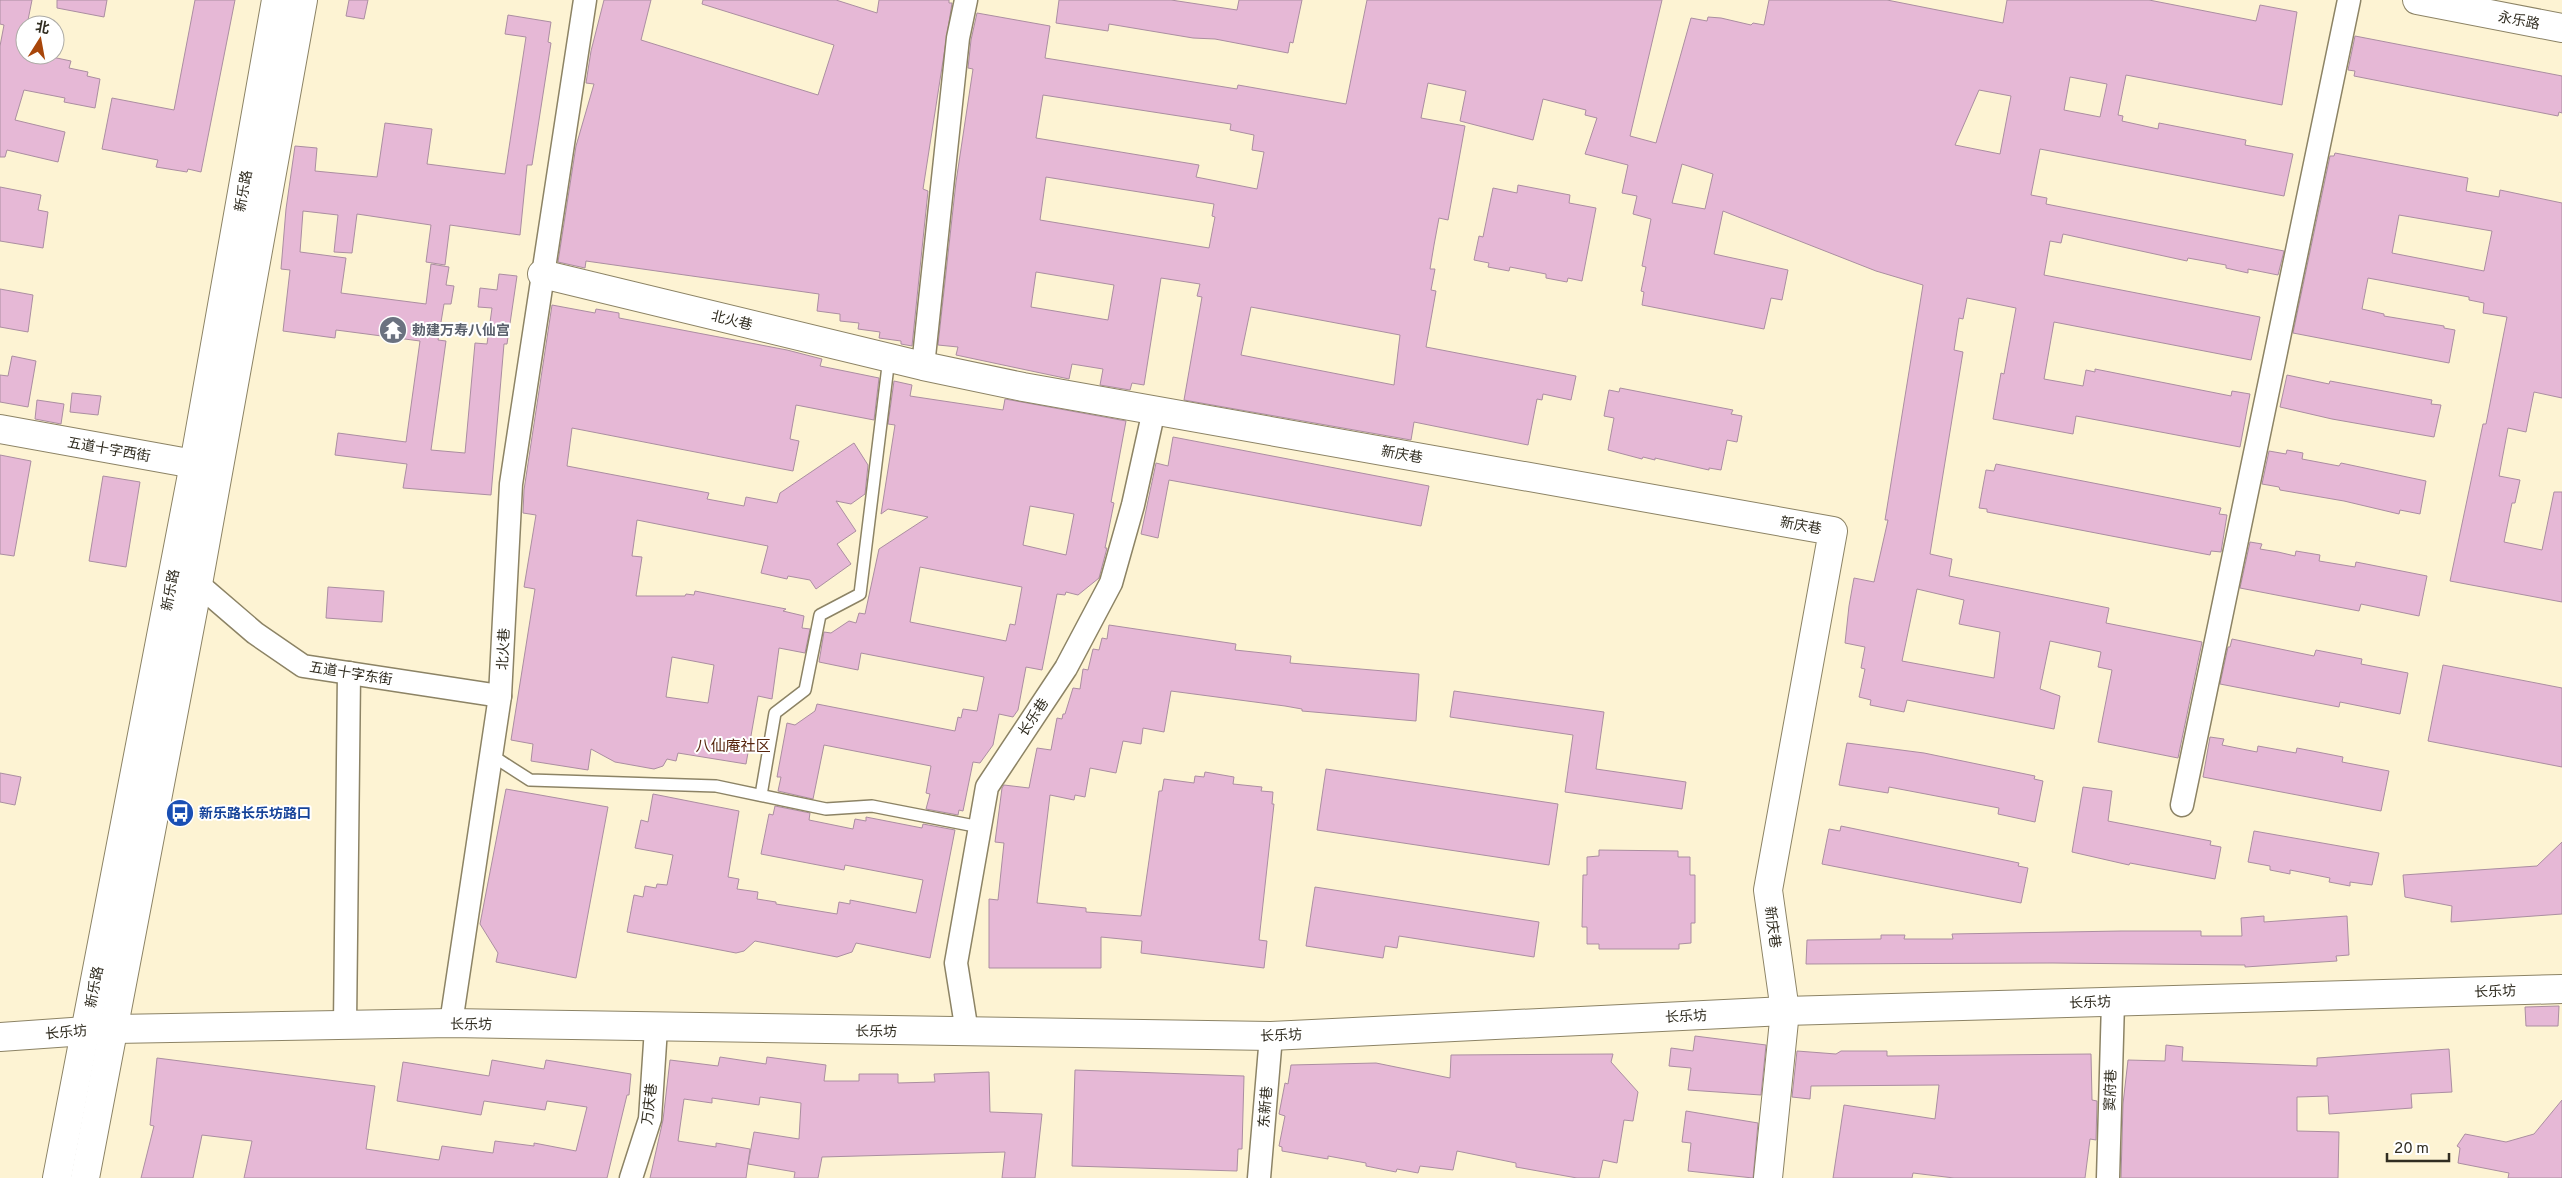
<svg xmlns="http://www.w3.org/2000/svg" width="2562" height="1178" font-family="Overpass,'Noto Sans SC',sans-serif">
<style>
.building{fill:#e6b8d6;stroke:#ab8ea1;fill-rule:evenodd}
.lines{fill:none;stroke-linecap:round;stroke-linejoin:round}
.lane-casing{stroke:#8c8365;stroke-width:14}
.street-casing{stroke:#8c8365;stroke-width:25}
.secondary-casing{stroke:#8c8365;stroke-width:30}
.lane{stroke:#fff;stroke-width:11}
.street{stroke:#fff;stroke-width:22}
.secondary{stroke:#fff;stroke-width:28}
.labels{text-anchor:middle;stroke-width:4;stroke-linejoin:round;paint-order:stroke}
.street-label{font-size:14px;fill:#312d21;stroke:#fff}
.worship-label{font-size:14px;font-weight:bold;fill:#5b616d;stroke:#fff;text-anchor:start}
.transit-label{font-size:14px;font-weight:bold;fill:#164399;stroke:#fff;text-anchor:start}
.neighbourhood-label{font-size:15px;fill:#57260e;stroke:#fff}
</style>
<rect width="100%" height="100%" fill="#fdf3d3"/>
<g class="building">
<polygon points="0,0 32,0 27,25 25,25 25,55 52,55 52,57 71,61 69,68 88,72 87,76 100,79 95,108 64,102 65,98 24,90 15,120 65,132 58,162 7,150 5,157 0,157 0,46 4,25 0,24"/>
<polygon points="57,0 107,0 104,17 57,8"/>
<polygon points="195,0 235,0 201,172 188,169 187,172 156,167 158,160 102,149 112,98 174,110"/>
<polygon points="349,0 368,0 364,19 346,16"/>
<polygon points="604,0 651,0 641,40 818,95 834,45 702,4 703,0 836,0 877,13 879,0 949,0 949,3 952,3 923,189 928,191 912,346 901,344 901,341 879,338 880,332 858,329 859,323 840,321 840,314 817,311 819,294 586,261 585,268 558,262 576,146 594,84 586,83 591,51"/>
<polygon points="1059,0 1171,0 1237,10 1239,0 1302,0 1293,43 1290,42 1288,53 1215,39 1193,38 1109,24 1108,31 1056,23"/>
<path d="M1367,0H1662L1630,136L1656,143L1691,18L1707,21L1708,17L1721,18L1751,25L1753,23L1764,25L1769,0H1887L2003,23L2007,0H2149L2256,21L2260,5L2297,12L2282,105L2126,75L2118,115L2123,116L2122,121L2158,129L2159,123L2246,140L2245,145L2293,154L2284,196L2040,149L2031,195L2047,198L2046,204L2284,251L2278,275L2248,269V273L2226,268V265L2188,258L2187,261L2063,234L2061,243L2050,241L2044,275L2260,317L2251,360L2054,322L2044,379L2083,386L2086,370L2095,372V369L2231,396L2232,391L2250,394L2240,447L2076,416L2073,434L1993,419L2001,373L2004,374L2016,308L1967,298L1963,319L1959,318L1954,350L1963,352L1930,554L1952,559L1949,576L2109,608L2106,623L2202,642L2178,758L2098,742L2112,670L2098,667L2101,652L2050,641L2040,689L2060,696L2054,729L1907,700L1904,712L1870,705L1871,700L1859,697L1865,669L1861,668L1865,647L1845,643L1849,606L1854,578L1874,582L1888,520H1885L1923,285L1876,271L1723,211L1714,254L1788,270L1782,300L1771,298L1764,329L1642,305L1644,292L1641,291L1646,267L1642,266L1651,219L1633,214L1637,196L1622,193L1628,165L1585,154L1597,118L1585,115L1586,110L1543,99L1533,140L1460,121L1466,91L1428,83L1421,118L1465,126L1448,220L1439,218L1434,245L1430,269H1435L1431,290L1436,291L1426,347L1576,376L1571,400L1543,394L1542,400L1537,399L1528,445L1414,422L1411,440L1184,400L1202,297L1197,296L1200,284L1161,278L1144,385L1132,383L1130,390L1100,385L1103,369L1072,364L1069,379L956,355L958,347L938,345L956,182L973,69L968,68L971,40L977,13L1050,26L1045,58L1237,89L1238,85L1346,104ZM2070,77L2107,84L2100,117L2064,110ZM1979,90L2011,96L2000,154L1955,145ZM1043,95L1231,124L1230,130L1254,135L1252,150L1264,152L1257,189L1196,177L1199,165L1036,138ZM1682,164L1713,174L1705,209L1672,203ZM1046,177L1214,204L1212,216L1215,217L1209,248L1040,220ZM1036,272L1114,285L1108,320L1031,307ZM1251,307L1400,335L1394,385L1241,355ZM1917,589L1964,600L1959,624L2000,632L1994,678L1902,661Z"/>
<polygon points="508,15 551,22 548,42 551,43 532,165 527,165 520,235 450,225 445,265 426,262 431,225 357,214 352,253 334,252 338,215 303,211 300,252 346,258 341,293 426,304 431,264 449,267 446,285 454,286 451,304 444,304 438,340 446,341 431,450 465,453 475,343 487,344 492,308 478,307 480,288 497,290 499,274 517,276 507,344 504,344 491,495 403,488 407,464 335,455 338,433 406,442 420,341 336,330 335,338 283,331 290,270 281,269 286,209 295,146 317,148 315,171 377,177 385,123 432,129 427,164 505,174 526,37 505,34"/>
<polygon points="2355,36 2562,76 2562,113 2559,112 2558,116 2354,76 2355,71 2348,70"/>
<path d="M2335,153L2468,178L2466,191L2499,197L2500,190L2562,203V398L2534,392L2526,432L2508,428L2499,476L2520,480L2515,503H2512L2504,542L2542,550L2554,492H2562V602L2450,581L2483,424H2486L2507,317L2483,313L2484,303L2469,300V297L2368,278L2362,309L2384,314V316L2444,326V328L2455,330L2449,363L2293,333L2330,156H2334ZM2399,215L2492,231L2484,271L2392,253Z"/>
<polygon points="1518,185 1570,195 1569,203 1596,208 1582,281 1568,278 1567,282 1546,278 1546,274 1510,267 1509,271 1488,267 1489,263 1474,260 1479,236 1483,237 1493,188 1517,193"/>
<polygon points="0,187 41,195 38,210 48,212 43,248 0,241"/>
<polygon points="0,289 33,295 28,332 0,327"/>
<path d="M552,305L595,313L596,309L619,313V318L787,350L822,359L820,366L879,378L874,420L796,405L790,439L799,441L793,471L572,428L567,466L709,493L707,499L744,506L746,497L777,503L780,493L854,443L868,465L865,494L851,504L836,501L856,531L837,544L851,564L816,589L810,580L788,576L787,579L761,573L768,546L637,520L632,556L642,557L636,596H685L686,594L694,595L695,591L786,609L783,611L804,616L802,628L810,629L805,653L779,648L772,699L758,696L746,764L678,753L676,761L667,759L663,766L654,769L615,762L591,749L588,770L531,761L533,744L511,740L535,589L524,587L536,515L523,513L524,490ZM672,657L714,665L708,703L666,697Z"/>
<polygon points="12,356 36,361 28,407 0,402 0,375 8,376"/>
<polygon points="2287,375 2329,384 2330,381 2432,400 2431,404 2441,405 2434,437 2332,419 2280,407"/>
<path d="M894,381L912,385L910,396L1003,410L1005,399L1126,421L1111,502L1114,503L1105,548H1107L1099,578L1078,595L1066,592L1065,595L1057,594L1042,670L1026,667L1018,710L1013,717L999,714L993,745L980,763L973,762L963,811L959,810L958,815L926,809L930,794L926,793L931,766L824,745L813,799L778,791L781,777H777L787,723L795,725L815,711L817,704L955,731L958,717L961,718L963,709L977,711L984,677L861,653L858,670L819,662L824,632L831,633L849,621L856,623L859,613L865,614L879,549L928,517L888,509L881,514L895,425L888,424ZM1030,506L1074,514L1066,555L1023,545ZM920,567L1022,587L1015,625L1010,624L1006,641L910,622Z"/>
<polygon points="1620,388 1733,410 1731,414 1742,416 1737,442 1727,440 1721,470 1709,468 1709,470 1655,458 1655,460 1643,457 1642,459 1608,450 1614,418 1604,416 1609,390 1619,392"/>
<polygon points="72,393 101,396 98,415 70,412"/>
<polygon points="37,400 64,404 61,424 35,419"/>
<polygon points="1173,437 1429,486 1421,526 1169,480 1158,538 1141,534 1156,463 1168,466"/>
<polygon points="2287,450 2303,453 2302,459 2339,466 2341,463 2426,481 2420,514 2400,510 2399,514 2344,501 2280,490 2279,487 2262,484 2269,451 2286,454"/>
<polygon points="0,455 31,461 14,556 0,554"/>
<polygon points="1996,464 2221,508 2219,514 2227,515 2221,552 2211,551 2210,555 1987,512 1987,509 1979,508 1986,470 1994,471"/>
<polygon points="103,476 140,482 126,567 89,561"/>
<polygon points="2250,542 2262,544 2260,549 2278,552 2295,556 2296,551 2320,555 2319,561 2355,567 2356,562 2427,576 2419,616 2361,604 2359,611 2240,588"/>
<polygon points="328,587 384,591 382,622 326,618"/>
<polygon points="1109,625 1236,644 1235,650 1291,656 1290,663 1419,674 1416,721 1302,711 1302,709 1285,706 1171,691 1164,732 1143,728 1141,744 1123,741 1116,773 1090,768 1085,797 1075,795 1074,800 1050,795 1037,903 1086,908 1086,912 1141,916 1159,791 1162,791 1164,779 1194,783 1195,776 1204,777 1205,772 1234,777 1233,784 1262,787 1261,791 1273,792 1272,804 1274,804 1259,940 1267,941 1264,968 1141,953 1142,941 1101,937 1101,968 989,968 989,899 998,900 1004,843 995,842 1002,788 1004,785 1029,788 1037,748 1051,750 1057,718 1062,719 1063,714 1065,714 1073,688 1080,689 1083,669 1088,670 1093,649 1099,650 1102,638 1107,639"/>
<polygon points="2232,639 2314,656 2316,650 2362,659 2361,664 2408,673 2400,714 2340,702 2339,707 2220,684 2228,647 2230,647"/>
<polygon points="2443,665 2562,688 2562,767 2428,741"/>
<polygon points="1454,691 1604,712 1596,769 1686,782 1682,809 1565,792 1573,735 1450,717"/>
<polygon points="2210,737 2224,739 2222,745 2257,752 2258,746 2296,753 2297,748 2343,757 2342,762 2389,771 2381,811 2203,777"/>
<polygon points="1847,743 1924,753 2035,776 2034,779 2043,781 2035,822 1998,814 1999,808 1889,787 1888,793 1839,785"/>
<polygon points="1326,769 1558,804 1549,865 1317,830"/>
<polygon points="0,773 21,777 15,805 0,802"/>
<polygon points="2083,787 2112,791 2108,821 2211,841 2210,845 2221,847 2215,879 2130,863 2129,865 2072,852"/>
<polygon points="506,789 608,807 576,978 496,962 498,953 480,924"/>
<polygon points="653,794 739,811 728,877 739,879 737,889 758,892 757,899 776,902 776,904 837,914 839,902 850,904 850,900 916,913 923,880 845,865 844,870 761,854 769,814 773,815 775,806 810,813 809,820 853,829 855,819 866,821 866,817 922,828 923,824 955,830 930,958 856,943 852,952 837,957 755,941 744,951 736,953 627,932 634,895 643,897 645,886 656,888 657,884 667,885 673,855 635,848 641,820 648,822"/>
<polygon points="1841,826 2019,863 2018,866 2028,868 2021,903 1822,864 1829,829 1840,831"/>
<polygon points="2254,831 2379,853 2372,885 2350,882 2350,886 2329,882 2330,878 2290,870 2290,874 2270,870 2270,866 2248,862"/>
<polygon points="2562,842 2562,914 2451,922 2452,906 2405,897 2403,875 2537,866"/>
<polygon points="1599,850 1678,851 1678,857 1690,857 1690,875 1695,875 1695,923 1691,923 1691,943 1679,944 1679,949 1599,949 1599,944 1587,944 1587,927 1582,927 1583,875 1587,875 1587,857 1599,856"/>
<polygon points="1315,887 1539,922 1534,957 1399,936 1397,948 1385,946 1383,958 1306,946"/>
<polygon points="2264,916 2264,922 2347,916 2349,955 2336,956 2337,961 2245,967 2245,965 2053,963 1806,964 1807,940 1881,939 1881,935 1905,935 1904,939 1953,939 1952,934 2121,931 2201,931 2201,936 2242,936 2241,918"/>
<polygon points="2559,1006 2558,1026 2526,1026 2525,1007"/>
<polygon points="1695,1036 1766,1045 1761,1095 1688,1090 1691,1068 1669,1066 1671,1048 1693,1051"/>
<polygon points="2166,1045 2183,1047 2182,1061 2317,1066 2317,1058 2449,1049 2452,1092 2411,1094 2412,1108 2329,1114 2328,1096 2297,1097 2297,1131 2339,1132 2338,1178 2121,1178 2123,1104 2128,1060 2165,1061"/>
<polygon points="1797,1051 1836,1054 1841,1051 1887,1051 1887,1056 2091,1054 2092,1100 2097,1101 2096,1140 2090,1139 2085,1178 1954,1178 1913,1173 1912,1178 1833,1178 1844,1105 1935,1119 1939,1085 1811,1086 1810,1099 1792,1097"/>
<polygon points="1613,1054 1611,1062 1638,1092 1633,1121 1624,1120 1617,1163 1603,1160 1599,1178 1577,1178 1516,1167 1516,1163 1457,1151 1453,1170 1420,1166 1418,1173 1397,1169 1396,1172 1366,1166 1366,1163 1328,1156 1328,1159 1282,1151 1282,1147 1279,1146 1285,1116 1279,1114 1285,1083 1288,1084 1291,1065 1376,1063 1450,1078 1451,1055"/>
<polygon points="720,1057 766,1064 767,1057 826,1065 824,1081 859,1081 859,1074 898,1074 898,1083 935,1082 934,1074 989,1072 990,1112 1042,1114 1035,1178 1002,1178 1005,1152 822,1157 818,1178 794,1178 795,1172 748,1164 754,1132 799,1139 801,1103 760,1097 759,1105 712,1098 712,1103 684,1099 678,1141 716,1147 716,1143 750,1149 746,1178 650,1178 663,1120 670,1060 718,1066"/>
<polygon points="157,1058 375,1086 366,1149 439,1160 442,1146 493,1153 495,1141 534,1146 534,1143 576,1151 587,1107 547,1101 545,1110 484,1101 481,1115 397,1101 403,1062 489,1076 492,1060 544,1069 546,1060 631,1074 629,1095 627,1095 607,1178 244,1178 252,1141 202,1135 193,1178 141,1178 154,1126 150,1125"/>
<polygon points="1075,1070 1244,1076 1242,1149 1238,1149 1237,1171 1072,1166"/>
<polygon points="2562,1100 2562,1178 2508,1178 2509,1173 2458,1163 2460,1148 2457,1146 2465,1134 2506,1142 2534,1134"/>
<polygon points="1686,1111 1758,1123 1753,1178 1688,1171 1691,1143 1682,1142"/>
</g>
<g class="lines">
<defs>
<g id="lane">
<polyline points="491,755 530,780 716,786 826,809 872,806 980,827"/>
<polyline points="761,795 775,713 805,690 820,615 860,594 889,358"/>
</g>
<g id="street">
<polyline points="923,366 958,38 966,0"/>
<polyline points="198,584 255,633 303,666 500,696"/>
<polyline points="2182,805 2349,0"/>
<polyline points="451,1023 500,696 511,484 585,0"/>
<polyline points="345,1025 349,673"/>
<polyline points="967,1032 956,963 987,787 1066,668 1111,583 1133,505 1154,410"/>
<polyline points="631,1178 650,1119 656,1028"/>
<polyline points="1259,1178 1271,1036"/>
<polyline points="2108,1178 2113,1002"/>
</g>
<g id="secondary">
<polyline points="2417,0 2562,28"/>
<polyline points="542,274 923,366 1023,387 1833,531 1768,890 1785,1011 1768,1178"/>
<polyline points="0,429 194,464 213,465"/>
<polyline points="0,1037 114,1029 451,1023 1271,1036 1785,1011 2562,989"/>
<polyline points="57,1178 194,464 276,0"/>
<polyline points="85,1178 198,584 303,0"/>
</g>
</defs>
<use href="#lane" class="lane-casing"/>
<use href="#street" class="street-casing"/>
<use href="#secondary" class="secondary-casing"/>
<use href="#lane" class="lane"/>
<use href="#street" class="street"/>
<use href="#secondary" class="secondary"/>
</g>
<defs>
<symbol id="temple-disc" viewBox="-11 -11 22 22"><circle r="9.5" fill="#6b7280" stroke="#fff"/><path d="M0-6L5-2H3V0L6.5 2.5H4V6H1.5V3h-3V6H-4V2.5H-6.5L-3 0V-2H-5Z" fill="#fff"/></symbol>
<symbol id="bus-disc" viewBox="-11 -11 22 22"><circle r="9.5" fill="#1a4fb4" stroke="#fff"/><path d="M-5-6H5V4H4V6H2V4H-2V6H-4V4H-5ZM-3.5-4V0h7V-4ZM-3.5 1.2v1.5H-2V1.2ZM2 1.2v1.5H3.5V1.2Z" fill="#fff"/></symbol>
</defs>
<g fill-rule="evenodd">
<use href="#temple-disc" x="377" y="314" width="32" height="32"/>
<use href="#bus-disc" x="164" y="797" width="32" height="32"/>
</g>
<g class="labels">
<g class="street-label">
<text transform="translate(2519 20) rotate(11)" y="5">永乐路</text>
<text transform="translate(243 191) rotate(-80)" y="5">新乐路</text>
<text transform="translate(732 320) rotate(14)" y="5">北火巷</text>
<text transform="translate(109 449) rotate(10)" y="5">五道十字西街</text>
<text transform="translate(1402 454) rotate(10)" y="5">新庆巷</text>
<text transform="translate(1801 525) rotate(10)" y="5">新庆巷</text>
<text transform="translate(170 590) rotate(-79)" y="5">新乐路</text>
<text transform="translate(503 649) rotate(-87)" y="5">北火巷</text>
<text transform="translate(351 673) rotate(9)" y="5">五道十字东街</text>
<text transform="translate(1033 717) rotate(-56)" y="5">长乐巷</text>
<text transform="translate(1773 927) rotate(82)" y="5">新庆巷</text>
<text transform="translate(94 987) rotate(-79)" y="5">新乐路</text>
<text transform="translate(2495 991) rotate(-2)" y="5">长乐坊</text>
<text transform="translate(2090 1002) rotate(-2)" y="5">长乐坊</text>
<text transform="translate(1686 1016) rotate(-3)" y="5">长乐坊</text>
<text transform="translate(471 1024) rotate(1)" y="5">长乐坊</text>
<text transform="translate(876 1031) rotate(1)" y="5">长乐坊</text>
<text transform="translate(66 1032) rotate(-5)" y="5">长乐坊</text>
<text transform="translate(1281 1035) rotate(-2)" y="5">长乐坊</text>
<text transform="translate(2110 1090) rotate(-88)" y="5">窦府巷</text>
<text transform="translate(649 1104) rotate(-83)" y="5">万庆巷</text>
<text transform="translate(1265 1107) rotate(-85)" y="5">东新巷</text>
</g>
<g class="worship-label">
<text x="412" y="335">勅建万寿八仙宫</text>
</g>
<g class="transit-label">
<text x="199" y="818">新乐路长乐坊路口</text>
</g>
<g class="neighbourhood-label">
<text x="733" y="751">八仙庵社区</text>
</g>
</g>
<g transform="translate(40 40) rotate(11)"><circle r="24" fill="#ffffff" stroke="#adaba6"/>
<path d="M0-4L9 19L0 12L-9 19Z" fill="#a8460a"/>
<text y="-8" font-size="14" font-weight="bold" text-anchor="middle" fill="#312d21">北</text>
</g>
<path d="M2387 1153v8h62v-8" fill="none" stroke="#312d21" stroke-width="2.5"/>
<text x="2394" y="1153" font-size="15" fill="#312d21" stroke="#ffffff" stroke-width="4" paint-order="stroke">20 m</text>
</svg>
